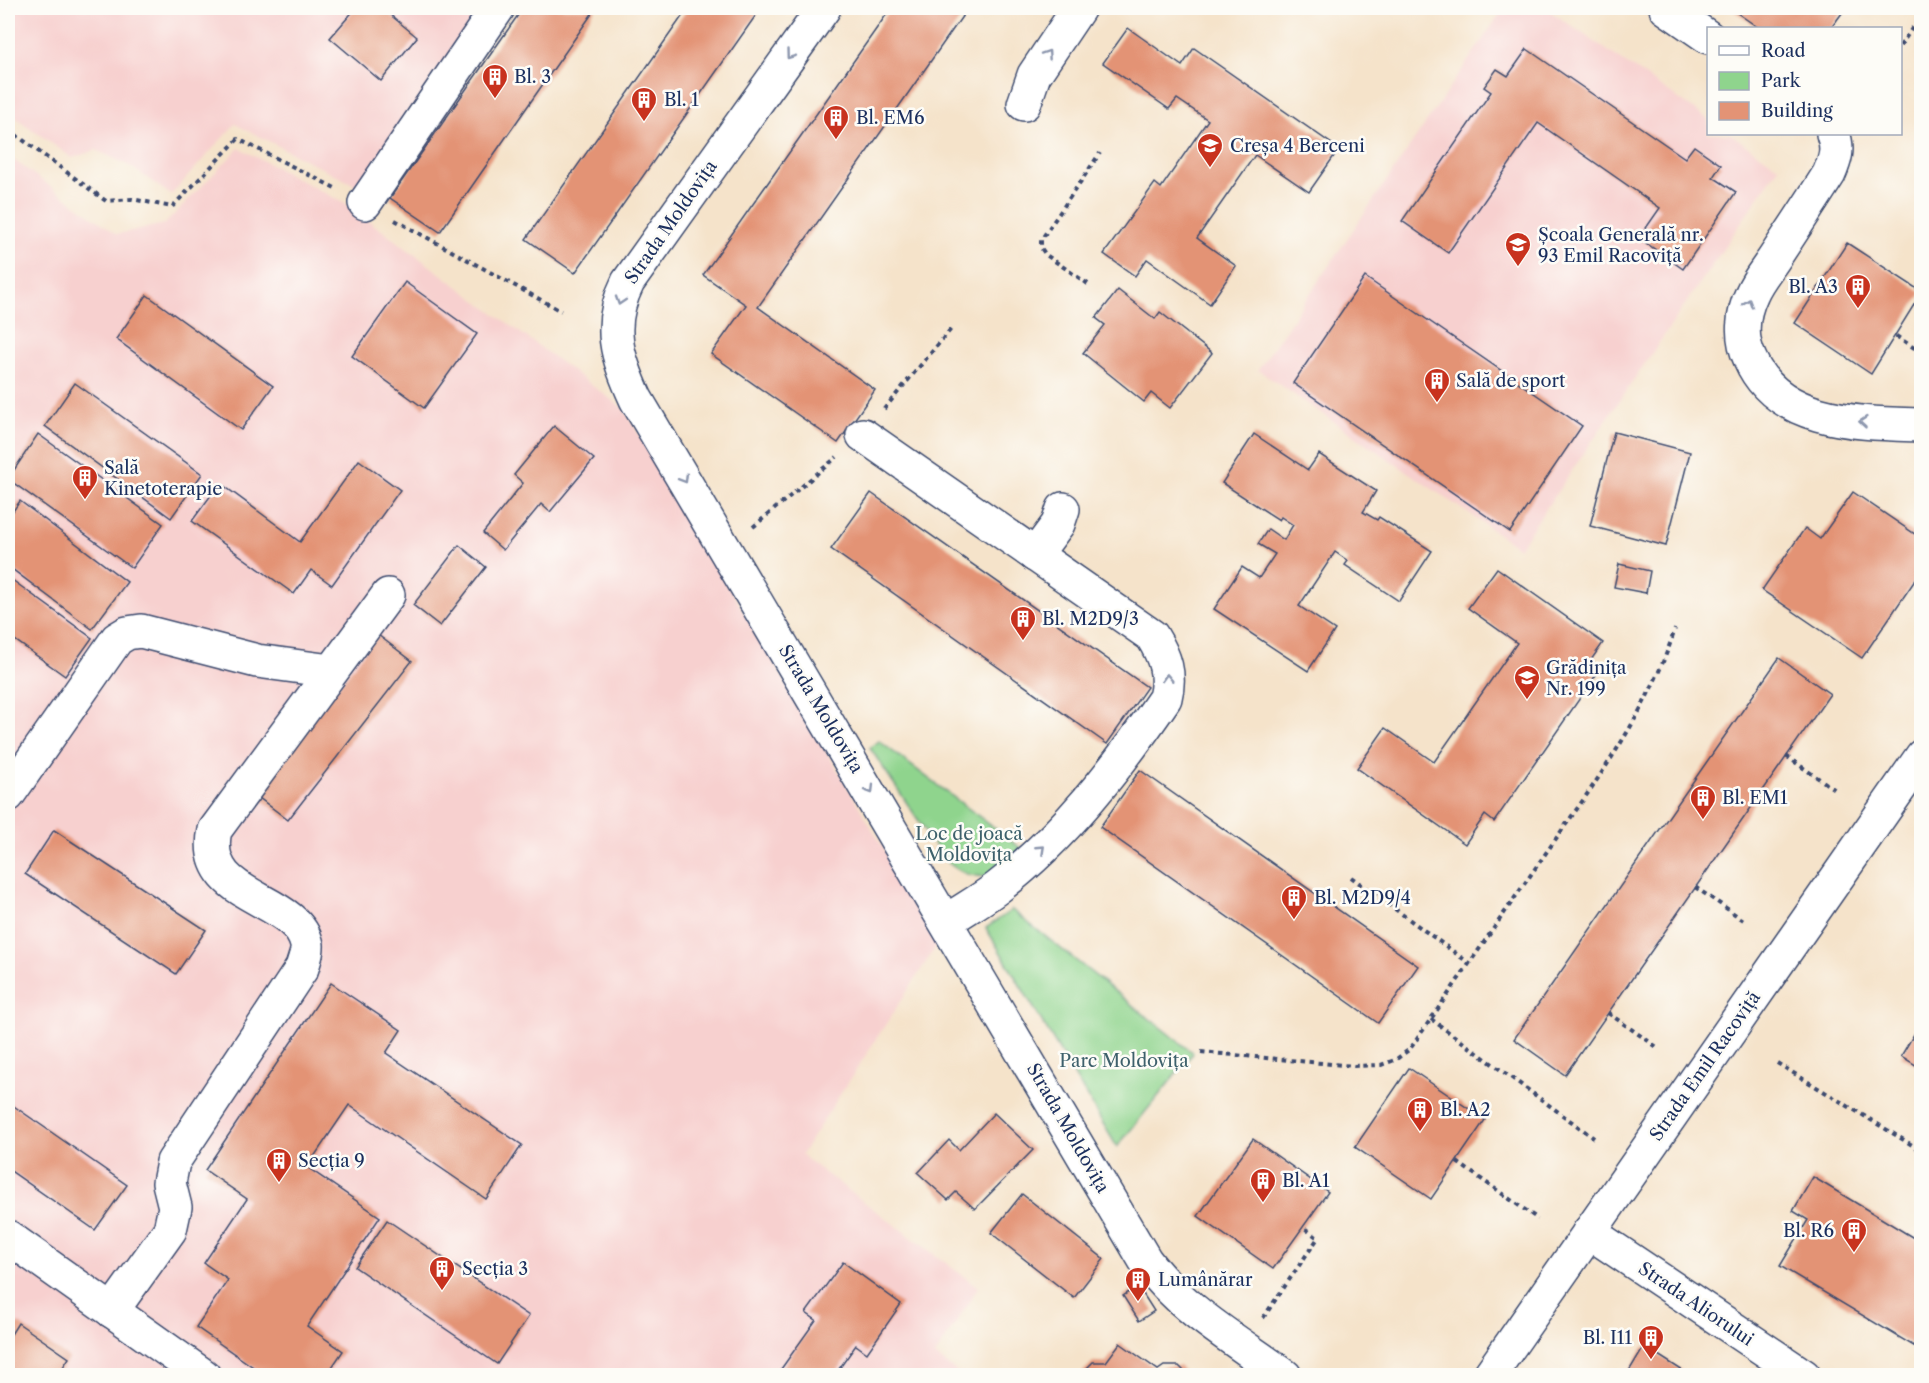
<svg xmlns="http://www.w3.org/2000/svg" width="1929" height="1383" font-family="'Libre Caslon Text',serif">
<style>
.built{fill:#f7d0cf}
.green{fill:#8fd48d;stroke:#558276;stroke-width:1.5}
.building{fill:#e39375}
.lines{fill:none;stroke-linecap:round;stroke-linejoin:round}
.minor-casing{stroke:#3c4a6e;stroke-width:36}
.path{stroke:#3c4a6e;stroke-width:4;stroke-dasharray:4.5 4.5;stroke-linecap:butt}
.minor{stroke:#fff;stroke-width:33}
.oneway{stroke:#8d97ae}
.labels{text-anchor:middle;stroke-width:5;stroke-linejoin:round;paint-order:stroke}
.poi-label{font-size:18px;fill:#1b2f5e;stroke:#fdfcf7;text-anchor:start}
.street-label{font-size:18px;fill:#1b2f5e;stroke:#fdfcf7}
.park-label{font-size:18px;fill:#3e616c;stroke:#fdfcf7}
</style>
<rect width="100%" height="100%" fill="#fdfcf7"/>
<filter id="ink" filterUnits="userSpaceOnUse"><feTurbulence type="fractalNoise" baseFrequency=".0167" numOctaves="2"/><feDisplacementMap in="SourceGraphic" scale="12" xChannelSelector="R" yChannelSelector="G"/><feConvolveMatrix kernelMatrix="1 2 1 2 8 2 1 2 1" color-interpolation-filters="sRGB"/></filter>
<filter id="wash" filterUnits="userSpaceOnUse"><feTurbulence type="fractalNoise" baseFrequency=".008" numOctaves="4" result="noise"/><feDisplacementMap in="SourceGraphic" scale="24" xChannelSelector="R" yChannelSelector="G"/><feGaussianBlur stdDeviation="1.35" result="paint"/><feColorMatrix in="noise" values="0 0 0 0 0 0 0 0 0 0 0 0 0 0 0 0 0 1.4 0 .05"/><feComposite in="paint" operator="in"/></filter>
<g filter="url(#wash)">
<rect width="100%" height="100%" fill="#f5e3ca"/>
<g class="built">
<polygon points="8,8 483,8 361,188 235,124 171,195 130,166 96,150 72,158 8,112"/>
<polygon points="1504,8 1545,8 1708,119 1708,134 1730,134 1779,167 1519,548 1258,370"/>
<polygon points="239,148 346,204 624,409 939,942 801,1155 978,1287 935,1356 961,1375 8,1375 8,156 117,234 165,224"/>
</g>
<g class="green">
<path d="M879,741L1022,849L990,876C971,878 960,873 945,860L870,748Z"/>
<polygon points="1012,910 1193,1053 1117,1147 986,928"/>
</g>
<g id="blocks">
<g class="building">
<polygon points="356,8 382,8 417,37 381,81 330,38"/>
<polygon points="523,8 596,8 440,232 390,198"/>
<polygon points="688,8 761,8 575,273 526,239"/>
<polygon points="891,8 968,8 758,307 875,390 838,443 711,354 746,305 703,275"/>
<polygon points="1730,8 1844,8 1845,9 1831,28 1759,28"/>
<polygon points="1128,28 1182,66 1194,48 1339,149 1309,192 1255,155 1197,238 1236,266 1210,304 1147,259 1135,276 1104,254 1155,183 1161,188 1208,120 1177,99 1169,109 1103,63"/>
<polygon points="1527,49 1685,158 1694,146 1721,165 1713,177 1736,192 1683,269 1639,238 1660,208 1538,123 1448,253 1402,221 1491,92 1484,87 1497,69 1508,76"/>
<polygon points="1847,243 1922,292 1871,374 1795,323"/>
<polygon points="1365,277 1582,426 1510,532 1293,383"/>
<polygon points="405,282 477,334 424,408 352,356"/>
<polygon points="1118,290 1155,319 1160,312 1212,353 1170,408 1151,393 1144,402 1083,353 1105,325 1096,318"/>
<polygon points="147,295 273,386 241,430 116,339"/>
<polygon points="75,383 202,474 171,518 45,426"/>
<polygon points="554,426 594,459 550,512 541,504 503,550 483,533 523,483 514,475"/>
<polygon points="1614,432 1690,452 1666,546 1590,526"/>
<polygon points="38,434 163,524 132,568 8,479"/>
<polygon points="1254,434 1308,470 1319,454 1376,491 1363,512 1377,520 1379,517 1432,551 1399,601 1345,565 1348,561 1335,552 1299,606 1335,630 1308,671 1214,609 1242,567 1259,578 1275,554 1258,544 1268,529 1284,540 1293,525 1281,517 1279,520 1222,483"/>
<polygon points="359,460 400,490 332,585 311,570 294,594 192,521 220,483 300,542"/>
<polygon points="1853,492 1922,539 1922,570 1862,658 1762,590 1805,528 1820,539"/>
<polygon points="871,493 1147,687 1107,744 831,549"/>
<polygon points="20,501 127,582 92,629 8,566 8,518"/>
<polygon points="459,545 486,567 440,626 413,605"/>
<polygon points="1619,564 1650,571 1646,593 1614,587"/>
<polygon points="1497,568 1603,643 1586,667 1596,675 1494,822 1485,815 1465,844 1357,768 1385,728 1434,762 1517,643 1468,608"/>
<polygon points="8,577 92,638 65,676 8,635"/>
<polygon points="378,635 412,661 288,820 254,794"/>
<polygon points="1779,658 1830,694 1565,1075 1514,1039"/>
<polygon points="1140,770 1418,966 1378,1023 1100,827"/>
<polygon points="54,830 206,930 176,974 25,874"/>
<polygon points="331,983 401,1030 386,1053 522,1145 486,1199 349,1105 307,1167 380,1217 307,1326 343,1351 326,1376 266,1376 196,1327 228,1280 204,1263 247,1199 205,1170"/>
<polygon points="1922,1021 1922,1069 1901,1056"/>
<polygon points="1409,1068 1485,1120 1431,1199 1355,1147"/>
<polygon points="8,1102 127,1185 95,1230 8,1169"/>
<polygon points="994,1113 1033,1150 975,1209 956,1192 948,1200 918,1173 949,1140 959,1150"/>
<polygon points="1253,1139 1328,1192 1273,1269 1198,1216"/>
<polygon points="1813,1177 1922,1243 1922,1351 1780,1266 1808,1220 1793,1211"/>
<polygon points="1022,1194 1104,1259 1074,1298 991,1233"/>
<polygon points="387,1220 529,1316 497,1364 355,1267"/>
<polygon points="843,1262 901,1304 867,1353 856,1345 834,1376 776,1376 816,1320 806,1313"/>
<polygon points="1138,1286 1154,1311 1139,1321 1123,1296"/>
<polygon points="18,1323 69,1358 57,1376 8,1376 8,1339"/>
<polygon points="1120,1343 1158,1370 1164,1366 1179,1366 1189,1376 1079,1376 1093,1362 1106,1362"/>
<polygon points="1644,1346 1691,1376 1626,1376"/>
</g>
</g>
</g>
<g filter="url(#ink)">
<use href="#blocks" fill-opacity="0" stroke="#3c4a6e" stroke-width="1.5"/>
<g class="lines">
<defs>
<g id="minor">
<path d="M824,8L628,282C606,326 617,357 636,399L1145,1260C1182,1310 1236,1340 1285,1376"/>
<polyline points="1666,8 1708,37"/>
<polyline points="1024,104 1034,75 1079,8"/>
<path d="M1833,134C1839,149 1835,160 1829,174C1812,201 1794,228 1777,254C1769,267 1758,279 1752,293C1742,314 1740,338 1750,359C1778,424 1860,423 1922,425"/>
<polyline points="365,203 498,8"/>
<path d="M863,435L1152,636C1165,657 1171,674 1165,698C1118,767 1064,837 997,888C981,900 963,910 947,921"/>
<polyline points="1035,555 1058,524 1063,509"/>
<polyline points="8,795 117,639 127,633 141,631 257,661 331,671"/>
<polyline points="1589,1232 1804,1376"/>
<polyline points="8,1237 204,1376"/>
<path d="M112,1311L170,1230L175,1207L169,1183L173,1162L302,968C304,961 308,951 307,945C296,894 199,901 215,830L388,595"/>
<polyline points="1489,1376 1922,756"/>
</g>
</defs>
<use href="#minor" class="minor-casing"/>
<g class="path">
<polyline points="1900,46 1922,14"/>
<polyline points="8,129 106,201 132,199 172,207 238,139 335,188"/>
<polyline points="395,220 561,311"/>
<polyline points="1088,284 1046,255 1041,248 1041,240 1100,153"/>
<polyline points="1896,336 1922,353"/>
<polyline points="884,409 951,329"/>
<polyline points="753,527 837,457"/>
<polyline points="1786,756 1837,791"/>
<polyline points="1351,877 1469,963"/>
<polyline points="1695,887 1745,921"/>
<polyline points="1608,1013 1657,1047"/>
<polyline points="1431,1019 1594,1138"/>
<path d="M1201,1052L1354,1066L1381,1065L1395,1060L1410,1049C1456,983 1502,916 1548,850C1597,780 1649,711 1675,629"/>
<polyline points="1777,1063 1922,1151"/>
<polyline points="1457,1162 1538,1219"/>
<polyline points="1263,1318 1318,1238 1303,1227"/>
</g>
<use href="#minor" class="minor"/>
</g>
<defs><path id="oneway-chevron" d="M-2-3.5L2.5 0L-2 3.5" fill="none" stroke-width="1.6" stroke-linecap="round" stroke-linejoin="round" transform="scale(1.5)"/></defs>
<g class="oneway">
<use href="#oneway-chevron" transform="translate(1047 54) rotate(-56)"/>
<use href="#oneway-chevron" transform="translate(790 55) rotate(126)"/>
<use href="#oneway-chevron" transform="translate(620 301) rotate(108)"/>
<use href="#oneway-chevron" transform="translate(1748 303) rotate(-72)"/>
<use href="#oneway-chevron" transform="translate(1863 422) rotate(-175)"/>
<use href="#oneway-chevron" transform="translate(684 479) rotate(59)"/>
<use href="#oneway-chevron" transform="translate(1167 678) rotate(-92)"/>
<use href="#oneway-chevron" transform="translate(870 790) rotate(59)"/>
<use href="#oneway-chevron" transform="translate(1041 849) rotate(-43)"/>
</g>
</g>
<defs>
<symbol id="building-pin" viewBox="-11 -11 22 30"><path d="M0 17L-7.5 6A9.5 9.5 0 1 1 7.5 6Z" fill="#c8321e" stroke="#fdfcf7"/><path d="M-4-6H4V6H1V3H-1V6H-4ZM-2.5-4.3h1.7v1.8h-1.7ZM.8-4.3h1.7v1.8H.8ZM-2.5-1h1.7V.8h-1.7ZM.8-1h1.7V.8H.8Z" fill="#fff"/></symbol>
<symbol id="school-pin" viewBox="-11 -11 22 30"><path d="M0 17L-7.5 6A9.5 9.5 0 1 1 7.5 6Z" fill="#c8321e" stroke="#fdfcf7"/><path d="M0-5L7-2L0 1L-7-2ZM-4 1L0 2.5L4 1V4Q0 6-4 4Z" fill="#fff"/></symbol>
</defs>
<g fill-rule="evenodd">
<use href="#building-pin" x="480" y="62" width="30" height="40"/>
<use href="#building-pin" x="629" y="85" width="30" height="40"/>
<use href="#building-pin" x="821" y="103" width="30" height="40"/>
<use href="#school-pin" x="1195" y="131" width="30" height="40"/>
<use href="#school-pin" x="1503" y="230" width="30" height="40"/>
<use href="#building-pin" x="1843" y="272" width="30" height="40"/>
<use href="#building-pin" x="1422" y="366" width="30" height="40"/>
<use href="#building-pin" x="70" y="463" width="30" height="40"/>
<use href="#building-pin" x="1008" y="604" width="30" height="40"/>
<use href="#school-pin" x="1512" y="663" width="30" height="40"/>
<use href="#building-pin" x="1688" y="783" width="30" height="40"/>
<use href="#building-pin" x="1279" y="883" width="30" height="40"/>
<use href="#building-pin" x="1405" y="1095" width="30" height="40"/>
<use href="#building-pin" x="264" y="1146" width="30" height="40"/>
<use href="#building-pin" x="1248" y="1166" width="30" height="40"/>
<use href="#building-pin" x="1839" y="1216" width="30" height="40"/>
<use href="#building-pin" x="427" y="1254" width="30" height="40"/>
<use href="#building-pin" x="1123" y="1265" width="30" height="40"/>
<use href="#building-pin" x="1636" y="1323" width="30" height="40"/>
</g>
<g class="labels">
<g class="poi-label">
<text x="514" y="83">Bl. 3</text>
<text x="664" y="106">Bl. 1</text>
<text x="856" y="124">Bl. EM6</text>
<text x="1230" y="152">Creșa 4 Berceni</text>
<text x="1538" y="241">Școala Generală nr.<tspan x="1538" dy="21">93 Emil Racoviță</tspan></text>
<text x="1838" y="293" text-anchor="end">Bl. A3</text>
<text x="1456" y="387">Sală de sport</text>
<text x="104" y="474">Sală<tspan x="104" dy="21">Kinetoterapie</tspan></text>
<text x="1042" y="625">Bl. M2D9/3</text>
<text x="1546" y="674">Grădinița<tspan x="1546" dy="21">Nr. 199</tspan></text>
<text x="1722" y="804">Bl. EM1</text>
<text x="1314" y="904">Bl. M2D9/4</text>
<text x="1440" y="1116">Bl. A2</text>
<text x="298" y="1167">Secția 9</text>
<text x="1282" y="1187">Bl. A1</text>
<text x="1834" y="1237" text-anchor="end">Bl. R6</text>
<text x="462" y="1275">Secția 3</text>
<text x="1158" y="1286">Lumânărar</text>
<text x="1632" y="1344" text-anchor="end">Bl. I11</text>
</g>
<g class="street-label">
<text transform="translate(671 222) rotate(-55)" y="6">Strada Moldovița</text>
<text transform="translate(821 709) rotate(59)" y="6">Strada Moldovița</text>
<text transform="translate(1705 1066) rotate(-55)" y="6">Strada Emil Racoviță</text>
<text transform="translate(1068 1128) rotate(60)" y="6">Strada Moldovița</text>
<text transform="translate(1696 1304) rotate(34)" y="6">Strada Aliorului</text>
</g>
<g class="park-label">
<text x="969" y="840">Loc de joacă<tspan x="969" dy="21">Moldovița</tspan></text>
<text x="1124" y="1067">Parc Moldovița</text>
</g>
</g>
<rect width="1929" height="1383" fill="none" stroke="#fdfcf7" stroke-width="30"/>
<rect x="1707" y="27" width="195" height="108" fill="#fdfcf7" stroke="#a3aaba" stroke-width="1.5"/>
<rect x="1719" y="46" width="30" height="9" fill="#ffffff" stroke="#a3aaba" stroke-width="1.5"/>
<text x="1761" y="57" font-size="18" fill="#1b2f5e">Road</text>
<rect x="1719" y="72" width="30" height="18" fill="#8fd48d" stroke="#a3aaba" stroke-width="1.5"/>
<text x="1761" y="87" font-size="18" fill="#1b2f5e">Park</text>
<rect x="1719" y="102" width="30" height="18" fill="#e39375" stroke="#a3aaba" stroke-width="1.5"/>
<text x="1761" y="117" font-size="18" fill="#1b2f5e">Building</text>
</svg>
